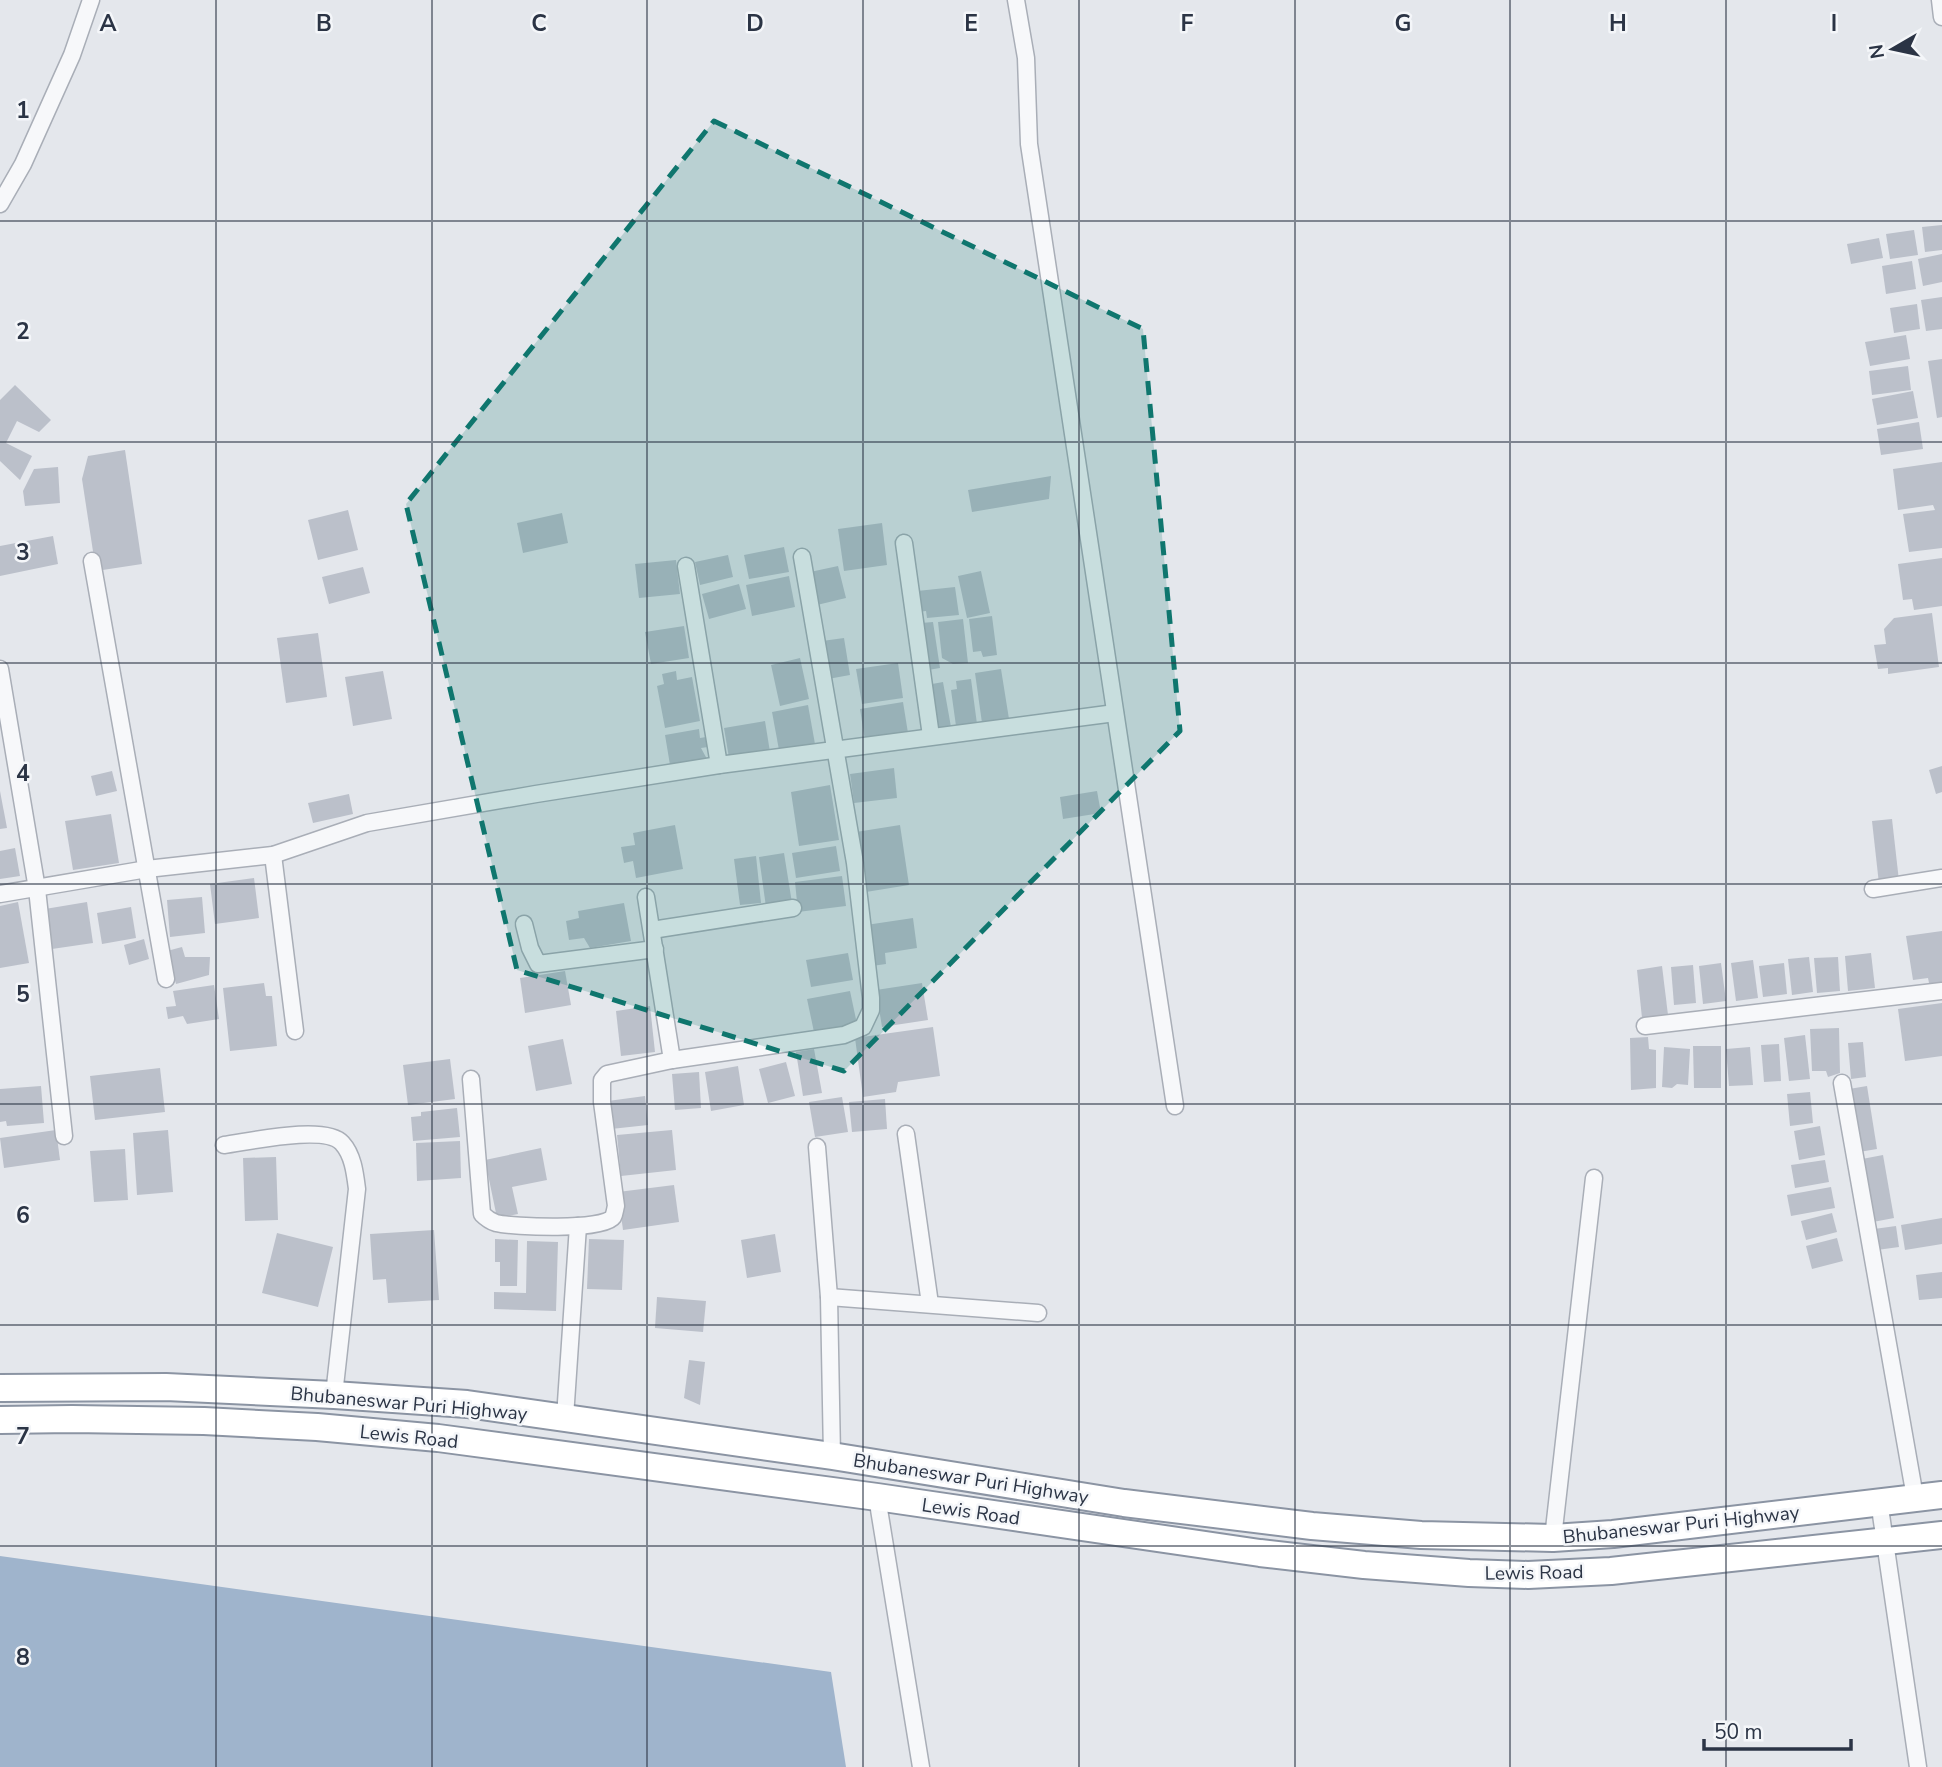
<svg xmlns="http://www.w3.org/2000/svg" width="1942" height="1767" font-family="'Nunito Sans',sans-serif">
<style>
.water{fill:#9fb4cc}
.building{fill:#bbc0ca}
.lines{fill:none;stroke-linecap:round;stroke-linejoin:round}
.minor-casing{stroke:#a9aeb7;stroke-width:19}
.trunk-casing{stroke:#8b94a3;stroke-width:30}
.minor{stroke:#f7f8fa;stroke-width:16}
.trunk{stroke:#fff;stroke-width:26}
.marked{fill:#0f766e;fill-opacity:0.2;stroke:#0f766e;stroke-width:5;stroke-dasharray:14 9;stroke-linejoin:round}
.grid{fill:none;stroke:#2b3445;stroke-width:2;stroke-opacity:0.55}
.labels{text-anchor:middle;stroke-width:5;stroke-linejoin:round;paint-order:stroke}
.street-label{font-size:19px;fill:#2b3445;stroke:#f4f6f9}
.grid-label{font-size:23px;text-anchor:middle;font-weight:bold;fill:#2b3445;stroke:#f4f6f9;stroke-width:5;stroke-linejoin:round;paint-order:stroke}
</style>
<rect width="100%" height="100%" fill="#e4e7ec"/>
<polygon class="water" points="0,1556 831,1672 846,1767 0,1767"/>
<g class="building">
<polygon points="1942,225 1942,250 1925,252 1922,227"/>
<polygon points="1914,230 1918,255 1890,259 1886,234"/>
<polygon points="1879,238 1883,258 1851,264 1847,244"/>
<polygon points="1942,254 1942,282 1923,286 1918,259"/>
<polygon points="1912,261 1916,289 1886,294 1882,266"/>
<polygon points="1942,297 1942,329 1926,331 1921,300"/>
<polygon points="1917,304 1920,329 1894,333 1890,308"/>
<polygon points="1906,335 1910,359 1870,366 1865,342"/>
<polygon points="1942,359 1942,417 1937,418 1928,361"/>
<polygon points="1908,366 1911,390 1872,395 1869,371"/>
<polygon points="15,385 51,420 39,432 17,421 6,443 32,456 20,480 0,461 0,400"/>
<polygon points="1913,391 1918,418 1877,425 1872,399"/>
<polygon points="1919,422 1923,449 1881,455 1877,429"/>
<polygon points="125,450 142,564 96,571 82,479 88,456"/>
<polygon points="1942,462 1942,548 1909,552 1903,514 1935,510 1933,505 1898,510 1893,469"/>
<polygon points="58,467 60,503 25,506 23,491 34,469"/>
<polygon points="1051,476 1049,499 972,512 968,490"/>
<polygon points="348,510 358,550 318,560 308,520"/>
<polygon points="562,513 568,543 523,553 517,523"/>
<polygon points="882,523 887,565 844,571 838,529"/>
<polygon points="53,536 58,564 0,576 0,546"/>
<polygon points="784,547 789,572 749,579 744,555"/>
<polygon points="728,555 733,577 700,585 695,562"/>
<polygon points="1942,558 1942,606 1914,610 1912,599 1903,600 1898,564"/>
<polygon points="676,560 680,594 639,598 635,564"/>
<polygon points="838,566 846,598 817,605 810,572"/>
<polygon points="363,567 370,593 329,604 322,577"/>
<polygon points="981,571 990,613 967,618 958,576"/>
<polygon points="789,576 795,607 752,616 746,585"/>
<polygon points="739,584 746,609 709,619 702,594"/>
<polygon points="955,587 959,615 927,618 926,611 919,612 917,591"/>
<polygon points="1932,613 1939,667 1888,674 1888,668 1878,669 1874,645 1886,644 1884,629 1894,618"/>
<polygon points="992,616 997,655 983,657 981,651 973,652 969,619"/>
<polygon points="963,619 968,663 953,664 942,658 938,622"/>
<polygon points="933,622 940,668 928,670 921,623"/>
<polygon points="684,626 689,658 651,664 645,632"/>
<polygon points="318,633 327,697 286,703 277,638"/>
<polygon points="844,638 850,675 828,679 822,641"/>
<polygon points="800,658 809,699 780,706 771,665"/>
<polygon points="898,663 903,698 862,704 856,669"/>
<polygon points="1001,669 1009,719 982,723 975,673"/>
<polygon points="383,671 392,719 353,726 345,677"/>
<polygon points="676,671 677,680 692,677 700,721 665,728 657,686 664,684 662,674"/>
<polygon points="971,679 977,724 956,726 951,690 957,689 956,681"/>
<polygon points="943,682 951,727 936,730 929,690 933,690 932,684"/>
<polygon points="903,702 908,733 865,741 860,709"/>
<polygon points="808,705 815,744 779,750 772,712"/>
<polygon points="765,721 770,752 729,758 724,728"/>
<polygon points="699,729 700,738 706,737 708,747 701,748 707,759 670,765 665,735"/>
<polygon points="1942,766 1942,792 1936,794 1929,770"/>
<polygon points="894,768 897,798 854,803 850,774"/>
<polygon points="112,771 117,791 96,796 91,776"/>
<polygon points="830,785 839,840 799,846 791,792"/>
<polygon points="0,791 7,828 0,829"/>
<polygon points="1097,791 1101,813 1063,819 1060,797"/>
<polygon points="349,794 353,814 313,823 308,803"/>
<polygon points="111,814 119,863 73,870 65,821"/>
<polygon points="1892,819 1899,881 1879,884 1872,821"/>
<polygon points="675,825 683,869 636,878 633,861 624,863 621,847 635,845 633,833"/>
<polygon points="900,825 909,885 866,892 856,832"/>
<polygon points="836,846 840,871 796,878 792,853"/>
<polygon points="15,848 20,876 0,879 0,851"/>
<polygon points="784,853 792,903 766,907 759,857"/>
<polygon points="756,856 761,903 740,905 734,859"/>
<polygon points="842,876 846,906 798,912 795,882"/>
<polygon points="254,878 259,918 215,924 210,884"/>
<polygon points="202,897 205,933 170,937 167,900"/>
<polygon points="18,902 29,963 0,968 0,906"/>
<polygon points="87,902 93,943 52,949 45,909"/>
<polygon points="624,903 631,941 590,948 584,938 569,940 566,921 579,918 578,911"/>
<polygon points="131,907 136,938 102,944 97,913"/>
<polygon points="913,918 917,948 885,953 886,964 872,966 866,925"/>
<polygon points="1942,931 1942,987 1930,988 1928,978 1913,980 1906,936"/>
<polygon points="144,939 149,959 129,965 124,945"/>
<polygon points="182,947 185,957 210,957 209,975 176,984 167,951"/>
<polygon points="848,953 853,980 811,987 806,960"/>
<polygon points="1871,953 1875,988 1848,991 1845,956"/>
<polygon points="1809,957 1813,992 1792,995 1788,959"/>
<polygon points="1838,957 1840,991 1817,993 1814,958"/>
<polygon points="1753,960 1758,998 1736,1001 1731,963"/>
<polygon points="1721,963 1726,1001 1703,1004 1699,966"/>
<polygon points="1784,963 1787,994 1763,997 1759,966"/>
<polygon points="1693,965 1696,1003 1674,1005 1671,967"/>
<polygon points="1662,966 1668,1015 1642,1018 1637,970"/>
<polygon points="565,971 571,1005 525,1013 520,978"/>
<polygon points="264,983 266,996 272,996 277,1046 230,1051 223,988"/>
<polygon points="922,983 928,1020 882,1027 876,990"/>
<polygon points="214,985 219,1019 187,1024 183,1016 168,1019 166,1007 176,1006 173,991"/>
<polygon points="850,991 857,1024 814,1032 807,999"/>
<polygon points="1942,1003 1942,1056 1905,1061 1898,1009"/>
<polygon points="650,1006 655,1052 621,1056 616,1011"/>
<polygon points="933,1027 940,1076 898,1082 896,1092 863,1097 855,1038"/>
<polygon points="1839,1028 1840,1073 1828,1077 1826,1071 1812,1071 1810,1029"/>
<polygon points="1805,1035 1810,1079 1789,1081 1784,1038"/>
<polygon points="1648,1037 1649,1049 1656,1050 1656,1088 1631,1090 1630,1038"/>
<polygon points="563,1039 572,1084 536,1091 528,1046"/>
<polygon points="1863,1042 1866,1077 1851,1079 1848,1043"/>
<polygon points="1779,1044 1781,1081 1764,1082 1761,1045"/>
<polygon points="1693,1046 1721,1046 1721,1088 1694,1088"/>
<polygon points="1664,1047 1690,1049 1688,1085 1677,1084 1672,1088 1662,1087"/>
<polygon points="1750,1047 1753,1085 1729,1086 1726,1049"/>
<polygon points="814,1049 822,1093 803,1096 796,1052"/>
<polygon points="450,1059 455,1099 408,1105 403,1065"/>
<polygon points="786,1062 795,1096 768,1103 759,1069"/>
<polygon points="738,1066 744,1105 711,1111 705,1072"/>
<polygon points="160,1068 165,1112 95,1120 90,1076"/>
<polygon points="699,1072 701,1108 675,1110 672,1074"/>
<polygon points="41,1086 44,1123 7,1126 6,1121 0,1122 0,1089"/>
<polygon points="1867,1086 1877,1149 1859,1152 1849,1089"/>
<polygon points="1810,1092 1813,1123 1790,1126 1787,1094"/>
<polygon points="645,1096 648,1125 611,1129 608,1101"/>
<polygon points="842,1097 848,1132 815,1137 809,1102"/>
<polygon points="885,1099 887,1129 852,1132 849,1102"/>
<polygon points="457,1108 460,1137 413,1141 411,1117 421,1116 421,1112"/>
<polygon points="1820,1126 1825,1155 1799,1160 1794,1131"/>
<polygon points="56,1130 60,1160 4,1168 0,1138"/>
<polygon points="168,1130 173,1192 137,1195 133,1133"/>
<polygon points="672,1130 676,1170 621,1176 617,1135"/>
<polygon points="460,1141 461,1178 417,1181 416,1143"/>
<polygon points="541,1148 547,1180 512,1187 518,1214 497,1218 485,1160"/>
<polygon points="125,1149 128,1200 94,1202 90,1151"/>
<polygon points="1883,1155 1894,1218 1873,1222 1862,1159"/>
<polygon points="276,1157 278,1220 245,1221 243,1158"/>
<polygon points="1825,1160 1829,1182 1795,1188 1791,1165"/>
<polygon points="674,1185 679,1222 623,1230 618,1192"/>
<polygon points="1831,1187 1835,1208 1791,1216 1787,1195"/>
<polygon points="1832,1213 1837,1232 1806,1240 1801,1221"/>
<polygon points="1942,1218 1942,1244 1905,1250 1901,1225"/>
<polygon points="1896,1226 1899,1247 1877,1250 1874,1229"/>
<polygon points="434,1230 439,1300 388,1303 386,1279 373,1280 370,1234"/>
<polygon points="277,1233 333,1247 318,1307 262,1293"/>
<polygon points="775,1234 781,1272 747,1278 741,1240"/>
<polygon points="1837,1238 1843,1261 1812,1269 1806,1246"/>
<polygon points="495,1239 518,1240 517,1286 500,1286 500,1262 495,1262"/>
<polygon points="589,1239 624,1240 622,1290 587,1289"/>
<polygon points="527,1241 558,1242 556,1311 494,1309 494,1292 526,1293"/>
<polygon points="1942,1272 1942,1298 1919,1300 1916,1275"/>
<polygon points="657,1297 706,1301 703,1332 655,1328"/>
<polygon points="689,1360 705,1362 700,1405 684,1398"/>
</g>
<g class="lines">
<defs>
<g id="minor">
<polyline points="1016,0 1026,58 1029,144 1175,1106"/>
<polyline points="1940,0 1942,17"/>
<polyline points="0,204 23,164 72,55 91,0"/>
<polyline points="904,543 931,736"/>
<polyline points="92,561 166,979"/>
<polyline points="686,566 719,765"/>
<polyline points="0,669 37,889 64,1136"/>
<polyline points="273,855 295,1031"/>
<polyline points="1873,889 1942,878"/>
<polyline points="0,894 147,869 273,855 367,823 536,794 719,765 1115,713"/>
<polyline points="646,897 672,1060"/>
<polyline points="524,924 530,948 538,964 655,949"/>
<polyline points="652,930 793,908"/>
<polyline points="1645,1026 1942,991"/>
<path d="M471,1079L482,1214C486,1218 490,1221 496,1223C513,1227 604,1231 613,1217C615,1213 615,1209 616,1206L602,1102V1080L607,1074L672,1060L844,1035L863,1027L871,1010V998L855,863L802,557"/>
<polyline points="1842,1083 1915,1497"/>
<polyline points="906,1134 930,1304"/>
<path d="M224,1145C248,1142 325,1124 342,1143C353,1155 355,1173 357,1189L334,1395"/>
<polyline points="817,1147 829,1297 832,1456"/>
<polyline points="829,1297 1038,1313"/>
<polyline points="565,1417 578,1226"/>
<polyline points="877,1497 921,1767"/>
<polyline points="1879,1501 1918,1767"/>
<polyline points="1553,1538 1594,1178"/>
</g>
<g id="trunk">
<polyline points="0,1388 166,1387 334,1395 467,1404 832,1456 1124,1503 1312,1526 1421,1535 1553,1538 1613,1534 1942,1495"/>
<polyline points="0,1420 72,1419 204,1421 317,1427 438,1438 877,1497 1260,1553 1364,1565 1469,1573 1528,1575 1611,1571 1942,1535"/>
</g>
</defs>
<use href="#minor" class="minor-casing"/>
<use href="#trunk" class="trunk-casing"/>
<use href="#minor" class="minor"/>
<use href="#trunk" class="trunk"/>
</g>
<path class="marked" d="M714,121L1143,329L1180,731L844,1071L517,970L406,504Z"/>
<path class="grid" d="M216,0V1767M432,0V1767M647,0V1767M863,0V1767M1079,0V1767M1295,0V1767M1510,0V1767M1726,0V1767M0,221H1942M0,442H1942M0,663H1942M0,884H1942M0,1104H1942M0,1325H1942M0,1546H1942"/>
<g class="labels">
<g class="street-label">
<text transform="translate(409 1403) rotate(5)" y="7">Bhubaneswar Puri Highway</text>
<text transform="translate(409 1436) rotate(6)" y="7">Lewis Road</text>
<text transform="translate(971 1478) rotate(9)" y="7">Bhubaneswar Puri Highway</text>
<text transform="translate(971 1511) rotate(8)" y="7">Lewis Road</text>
<text transform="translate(1681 1524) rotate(-6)" y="7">Bhubaneswar Puri Highway</text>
<text transform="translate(1534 1572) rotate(-1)" y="7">Lewis Road</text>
</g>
</g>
<g class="grid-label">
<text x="108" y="31">A</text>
<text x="324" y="31">B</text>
<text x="539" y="31">C</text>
<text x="755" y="31">D</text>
<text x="971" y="31">E</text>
<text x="1187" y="31">F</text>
<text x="1403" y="31">G</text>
<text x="1618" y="31">H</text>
<text x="1834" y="31">I</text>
<text x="23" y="118">1</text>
<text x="23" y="339">2</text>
<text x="23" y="560">3</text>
<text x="23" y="781">4</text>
<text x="23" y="1002">5</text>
<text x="23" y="1223">6</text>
<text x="23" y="1444">7</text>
<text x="23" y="1665">8</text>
</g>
<g transform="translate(1893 49) rotate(261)" stroke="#f4f6f9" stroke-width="5" paint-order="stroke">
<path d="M0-5L12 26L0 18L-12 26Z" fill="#2b3445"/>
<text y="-10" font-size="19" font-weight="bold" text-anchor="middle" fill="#2b3445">N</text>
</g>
<path d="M1704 1739v10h147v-10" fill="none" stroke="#2b3445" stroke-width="3.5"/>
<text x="1714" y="1739" font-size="21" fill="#2b3445" stroke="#f4f6f9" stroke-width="5" paint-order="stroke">50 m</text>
</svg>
